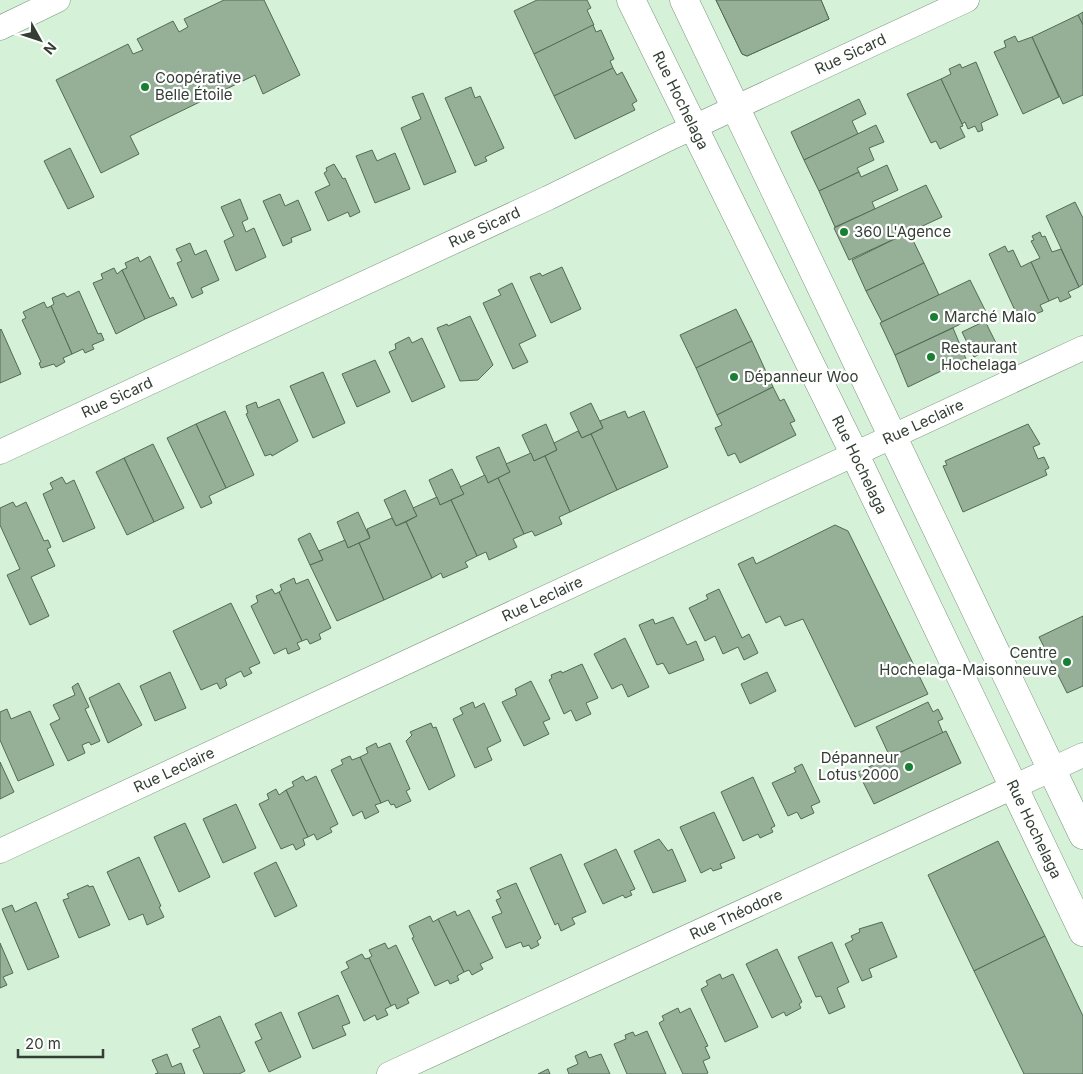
<svg xmlns="http://www.w3.org/2000/svg" width="1083" height="1074" font-family="Inter,sans-serif">
<style>
.building{fill:#96b098;stroke:#526b54}
.lines{fill:none;stroke-linecap:round;stroke-linejoin:round}
.street-casing{stroke:#7b957d;stroke-width:25}
.secondary-casing{stroke:#7b957d;stroke-width:29}
.street{stroke:#fff;stroke-width:24}
.secondary{stroke:#fff;stroke-width:28}
.poi-dot{fill:#187f33;stroke:#fff;stroke-width:2}
.labels{text-anchor:middle;stroke-width:4.5;stroke-linejoin:round;paint-order:stroke}
.street-label{font-size:15px;fill:#333e34;stroke:#fff}
.poi-label{font-size:15px;fill:#333e34;stroke:#fff;text-anchor:start}
</style>
<rect width="100%" height="100%" fill="#d5f1d7"/>
<g class="building">
<polygon points="224,0 264,0 300,75 263,94 255,75 130,136 139,154 101,173 56,80 128,44 133,54 143,50 137,39 173,21 179,32 188,27 184,19"/>
<polygon points="537,0 587,0 591,8 587,10 594,25 534,54 514,11"/>
<polygon points="716,0 821,0 829,19 747,56 742,54"/>
<polygon points="716,0 821,0 829,19 747,56 742,54"/>
<polygon points="1083,12 1083,25 1078,15"/>
<polygon points="1078,15 1083,25 1083,95 1063,104 1032,37"/>
<polygon points="593,25 596,32 601,30 614,59 610,61 613,68 554,96 534,54"/>
<polygon points="1015,36 1018,42 1032,37 1059,97 1023,114 994,52 1006,47 1004,41"/>
<polygon points="976,62 998,115 981,123 983,130 978,132 975,126 968,129 965,122 962,124 941,79 951,74 949,69 960,64 962,68"/>
<polygon points="613,68 617,75 622,72 637,101 632,104 635,110 575,139 554,96"/>
<polygon points="941,79 963,126 960,127 965,137 940,149 936,141 931,143 907,94"/>
<polygon points="471,87 475,98 480,96 504,148 485,157 487,161 475,166 445,98"/>
<polygon points="423,93 456,172 424,185 401,128 421,119 412,97"/>
<polygon points="859,99 866,114 852,121 858,134 804,160 791,132"/>
<polygon points="876,125 884,142 869,148 874,160 857,168 859,172 819,191 804,160"/>
<polygon points="70,148 94,197 68,209 44,161"/>
<polygon points="372,150 377,161 395,153 410,189 375,203 356,156"/>
<polygon points="334,164 343,179 345,178 360,212 350,217 348,212 328,221 315,192 330,185 324,173 327,171 326,168"/>
<polygon points="887,165 898,190 872,202 875,209 835,227 819,191 859,172 861,177"/>
<polygon points="926,185 942,217 849,260 834,228"/>
<polygon points="280,194 285,206 298,200 311,230 291,238 292,242 283,246 263,201"/>
<polygon points="240,199 248,219 242,222 246,232 254,228 266,257 236,271 224,241 234,236 221,207"/>
<polygon points="1075,202 1083,218 1083,284 1079,287 1046,216"/>
<polygon points="909,232 924,263 866,291 852,260"/>
<polygon points="1040,232 1042,237 1045,236 1052,252 1061,249 1079,287 1068,292 1071,297 1060,302 1058,297 1049,301 1031,262 1040,258 1031,241 1034,240 1032,236"/>
<polygon points="190,243 195,255 206,250 219,280 201,288 203,293 192,298 177,263 182,261 176,249"/>
<polygon points="1005,246 1008,252 1013,250 1021,267 1031,262 1049,301 1040,305 1043,311 1026,318 1024,314 1018,317 989,254"/>
<polygon points="150,256 170,299 173,297 177,305 145,319 122,270 127,268 125,263 138,257 140,262"/>
<polygon points="924,263 939,295 882,322 866,291"/>
<polygon points="562,267 581,309 551,323 530,277 540,273 542,276"/>
<polygon points="114,268 117,274 122,270 145,319 116,334 93,283 103,279 101,274"/>
<polygon points="970,280 986,312 895,355 880,323"/>
<polygon points="512,283 536,336 519,344 528,362 513,369 483,303 501,295 498,290"/>
<polygon points="79,291 98,334 101,333 104,340 92,345 94,349 85,353 83,349 72,354 51,306 54,304 52,298 64,293 67,297"/>
<polygon points="44,302 47,308 51,306 72,354 63,358 65,362 56,367 54,364 41,368 39,363 41,362 22,320 26,318 23,312"/>
<polygon points="736,309 752,341 696,368 680,335"/>
<polygon points="470,316 493,365 478,380 460,381 437,328 447,324 448,326"/>
<polygon points="985,321 997,345 974,357 962,332"/>
<polygon points="953,328 966,359 908,387 895,355"/>
<polygon points="1,329 21,374 0,383 0,330"/>
<polygon points="409,337 412,343 422,338 445,387 412,402 389,352 396,349 395,344"/>
<polygon points="752,341 773,387 717,415 696,368"/>
<polygon points="375,360 390,392 357,407 342,374"/>
<polygon points="323,372 345,423 313,438 290,386"/>
<polygon points="773,387 780,401 784,399 795,421 790,423 796,435 740,463 735,453 728,456 715,428 722,425 717,415"/>
<polygon points="279,399 298,441 272,456 271,454 265,456 246,414 248,413 246,406 256,402 258,408"/>
<polygon points="591,403 603,428 582,438 570,413"/>
<polygon points="225,411 254,475 226,488 196,424"/>
<polygon points="625,411 628,418 644,411 668,467 617,490 591,434 603,428 600,421"/>
<polygon points="196,424 226,488 209,496 212,503 201,508 167,438"/>
<polygon points="546,424 557,450 534,461 522,435"/>
<polygon points="1028,424 1040,444 1033,447 1038,459 1044,457 1049,468 1045,470 1047,475 963,512 943,466 947,465 945,461"/>
<polygon points="578,431 582,438 591,434 617,490 570,512 545,456 557,450 554,443"/>
<polygon points="153,444 184,508 154,522 124,458"/>
<polygon points="499,447 510,472 488,483 476,457"/>
<polygon points="531,453 534,461 545,456 570,512 559,517 562,524 535,536 532,531 524,534 498,478 510,472 506,464"/>
<polygon points="124,458 154,522 127,535 96,472"/>
<polygon points="452,469 464,494 440,505 429,480"/>
<polygon points="485,475 488,483 498,478 524,534 513,539 517,547 489,560 486,552 477,556 451,500 464,494 460,487"/>
<polygon points="62,477 66,484 74,480 95,528 63,542 43,494 53,489 50,483"/>
<polygon points="405,490 417,516 396,526 384,500"/>
<polygon points="437,497 440,505 451,500 477,556 465,562 468,567 443,578 441,573 432,578 406,522 417,516 413,508"/>
<polygon points="13,502 16,507 26,502 44,541 48,540 51,547 47,549 55,566 31,577 49,616 30,625 7,575 20,569 0,525 0,508"/>
<polygon points="358,512 370,538 348,548 337,522"/>
<polygon points="392,518 396,526 406,522 432,578 384,600 359,543 370,538 367,529"/>
<polygon points="835,525 848,531 928,694 855,727 803,619 785,626 780,616 766,623 738,564 753,557 756,564"/>
<polygon points="310,533 323,560 310,565 298,539"/>
<polygon points="345,540 348,548 359,543 384,600 337,621 310,565 323,560 319,551"/>
<polygon points="294,578 296,584 308,579 331,628 319,634 321,639 310,644 307,639 302,641 279,592 282,590 280,585"/>
<polygon points="272,589 275,594 279,592 302,641 297,643 300,649 288,654 286,648 274,654 251,606 258,602 256,596"/>
<polygon points="719,589 742,638 749,634 758,653 744,660 738,647 723,654 715,636 705,641 689,608 708,599 706,595"/>
<polygon points="231,603 260,663 249,668 252,673 244,677 241,671 225,679 227,685 220,689 217,683 201,690 173,631"/>
<polygon points="1083,616 1083,686 1067,693 1039,637"/>
<polygon points="673,617 687,645 696,641 704,660 669,674 663,663 657,665 639,625 653,619 655,624"/>
<polygon points="625,638 649,687 628,697 622,684 612,689 594,654"/>
<polygon points="582,664 598,698 586,703 591,714 576,721 571,710 564,714 549,680 552,678 551,675 561,671 562,673"/>
<polygon points="170,672 186,708 155,721 140,686"/>
<polygon points="767,672 776,691 750,704 741,684"/>
<polygon points="531,681 550,719 543,722 549,734 524,746 502,702 517,695 515,689"/>
<polygon points="78,683 89,707 85,709 100,741 91,745 89,742 82,745 85,753 68,761 50,724 60,719 53,705 75,695 72,687"/>
<polygon points="119,683 142,725 108,743 89,698"/>
<polygon points="473,702 475,708 484,703 501,741 487,748 492,760 475,768 453,719 463,714 460,708"/>
<polygon points="928,702 933,712 938,709 943,719 938,721 943,733 890,757 876,727"/>
<polygon points="7,709 11,719 30,711 54,765 18,781 0,740 0,712"/>
<polygon points="431,723 433,728 436,727 455,776 429,790 406,741 412,735 410,732"/>
<polygon points="946,731 961,763 874,804 858,772"/>
<polygon points="376,743 378,748 390,743 410,789 406,791 411,801 396,808 394,804 391,805 388,800 381,803 360,757 368,753 366,748"/>
<polygon points="350,756 352,760 360,757 381,803 375,805 379,812 365,819 362,811 353,816 331,770 343,764 341,760"/>
<polygon points="0,762 14,792 0,799"/>
<polygon points="802,764 820,802 811,806 814,813 801,819 797,812 788,816 772,783 796,772 794,768"/>
<polygon points="303,776 306,781 316,776 338,824 330,828 332,832 317,840 314,834 308,837 286,790 294,786 292,782"/>
<polygon points="753,777 775,826 771,828 773,832 760,838 758,834 743,841 721,792"/>
<polygon points="276,789 279,795 286,790 308,837 303,839 305,845 296,850 293,844 281,849 259,804 269,799 267,794"/>
<polygon points="236,804 256,848 223,863 203,819"/>
<polygon points="714,812 735,858 720,864 722,868 713,871 711,868 701,873 680,827"/>
<polygon points="185,823 210,877 179,892 154,837"/>
<polygon points="659,839 668,851 672,849 686,881 653,893 634,851"/>
<polygon points="998,841 1045,936 974,971 928,875"/>
<polygon points="616,849 635,889 630,891 632,895 625,898 623,895 603,904 584,864"/>
<polygon points="561,854 586,912 572,918 575,924 561,931 558,923 555,925 530,868"/>
<polygon points="139,857 161,906 159,907 164,917 147,925 143,914 129,920 107,872"/>
<polygon points="276,862 297,906 275,917 254,873"/>
<polygon points="516,883 541,938 537,941 539,945 531,949 529,945 523,947 521,942 506,948 492,917 502,913 496,900 501,898 497,891"/>
<polygon points="88,885 89,887 93,886 110,925 79,938 63,900 69,898 67,894"/>
<polygon points="36,902 59,957 28,970 2,909 12,905 15,912"/>
<polygon points="469,910 493,958 480,964 483,969 472,975 469,970 464,972 438,919 455,911 457,916"/>
<polygon points="430,916 433,922 438,919 464,972 457,976 459,980 450,984 448,980 435,986 412,938 414,937 409,926"/>
<polygon points="882,922 897,957 869,969 872,977 862,981 845,944 853,940 851,936 860,932 859,929"/>
<polygon points="1045,936 1083,1016 1083,1074 1024,1074 974,971"/>
<polygon points="832,942 849,982 837,988 845,1007 829,1014 821,996 816,997 798,957"/>
<polygon points="0,943 13,973 3,977 7,985 0,988"/>
<polygon points="385,943 388,949 396,945 419,993 407,999 409,1003 397,1009 395,1004 391,1006 369,958 372,956 369,950"/>
<polygon points="777,949 802,1002 799,1004 801,1008 786,1016 784,1012 772,1018 746,964"/>
<polygon points="362,954 365,959 369,958 391,1006 385,1009 388,1015 377,1020 375,1015 364,1021 341,972 349,968 346,962"/>
<polygon points="720,974 722,979 733,974 758,1027 725,1042 701,989 708,985 706,981"/>
<polygon points="338,995 350,1023 342,1026 346,1035 313,1049 298,1013"/>
<polygon points="678,1008 680,1013 690,1008 708,1046 705,1047 710,1058 703,1061 708,1073 706,1074 683,1074 659,1023 664,1020 662,1016"/>
<polygon points="281,1012 301,1057 269,1072 255,1042 262,1039 255,1024"/>
<polygon points="220,1016 245,1071 239,1074 204,1074 193,1050 200,1047 192,1029"/>
<polygon points="647,1031 666,1074 627,1074 614,1044 626,1039 625,1035 633,1032 635,1036"/>
<polygon points="586,1051 589,1058 601,1054 610,1074 569,1074 567,1069 578,1064 575,1056"/>
<polygon points="167,1054 172,1067 181,1063 185,1074 155,1074 158,1073 152,1060"/>
<polygon points="548,1069 550,1074 538,1074"/>
</g>
<g class="lines">
<defs>
<g id="street">
<polyline points="0,28 58,0"/>
<path id="s1" d="M0,452L548,198L668,139L967,0"/>
<path id="s2" d="M0,851L1083,348"/>
<path id="s3" d="M389,1074L1083,755"/>
</g>
<g id="secondary">
<path id="s4" d="M631,0L854,453L1083,932"/>
<polyline points="684,0 1083,835"/>
</g>
</defs>
<use href="#street" class="street-casing"/>
<use href="#secondary" class="secondary-casing"/>
<use href="#street" class="street"/>
<use href="#secondary" class="secondary"/>
</g>
<g class="poi-dot">
<circle cx="145" cy="87" r="5"/>
<circle cx="844" cy="232" r="5"/>
<circle cx="934" cy="317" r="5"/>
<circle cx="931" cy="357" r="5"/>
<circle cx="734" cy="377" r="5"/>
<circle cx="1067" cy="662" r="5"/>
<circle cx="909" cy="767" r="5"/>
</g>
<g class="labels">
<g class="street-label">
<text dy="5" stroke="none"><textPath href="#s1" startOffset="939">Rue Sicard</textPath></text>
<text dy="5" stroke="none"><textPath href="#s4" startOffset="112">Rue Hochelaga</textPath></text>
<text dy="5" stroke="none"><textPath href="#s1" startOffset="534">Rue Sicard</textPath></text>
<text dy="5" stroke="none"><textPath href="#s1" startOffset="129">Rue Sicard</textPath></text>
<text dy="5" stroke="none"><textPath href="#s2" startOffset="1018">Rue Leclaire</textPath></text>
<text dy="5" stroke="none"><textPath href="#s4" startOffset="518">Rue Hochelaga</textPath></text>
<text dy="5" stroke="none"><textPath href="#s2" startOffset="598">Rue Leclaire</textPath></text>
<text dy="5" stroke="none"><textPath href="#s2" startOffset="192">Rue Leclaire</textPath></text>
<text dy="5" stroke="none"><textPath href="#s4" startOffset="922">Rue Hochelaga</textPath></text>
<text dy="5" stroke="none"><textPath href="#s3" startOffset="382">Rue Théodore</textPath></text>
</g>
<g class="poi-label">
<text x="155" y="83">Coopérative<tspan x="155" dy="17">Belle Étoile</tspan></text>
<text x="854" y="237">360 L'Agence</text>
<text x="944" y="322">Marché Malo</text>
<text x="941" y="353">Restaurant<tspan x="941" dy="17">Hochelaga</tspan></text>
<text x="744" y="382">Dépanneur Woo</text>
<text x="1057" y="658" text-anchor="end">Centre<tspan x="1057" dy="17">Hochelaga-Maisonneuve</tspan></text>
<text x="899" y="763" text-anchor="end">Dépanneur<tspan x="899" dy="17">Lotus 2000</tspan></text>
</g>
</g>
<g transform="translate(40 40) rotate(130)" stroke="#ffffff" stroke-width="4" paint-order="stroke">
<path d="M0-4L9 19L0 12L-9 19Z" fill="#333e34"/>
<text y="-8" font-size="14" font-weight="bold" text-anchor="middle" fill="#333e34">N</text>
</g>
<path d="M18 1049v8h85v-8" fill="none" stroke="#333e34" stroke-width="2.5"/>
<text x="25" y="1049" font-size="15" fill="#333e34" stroke="#ffffff" stroke-width="4" paint-order="stroke">20 m</text>
</svg>
